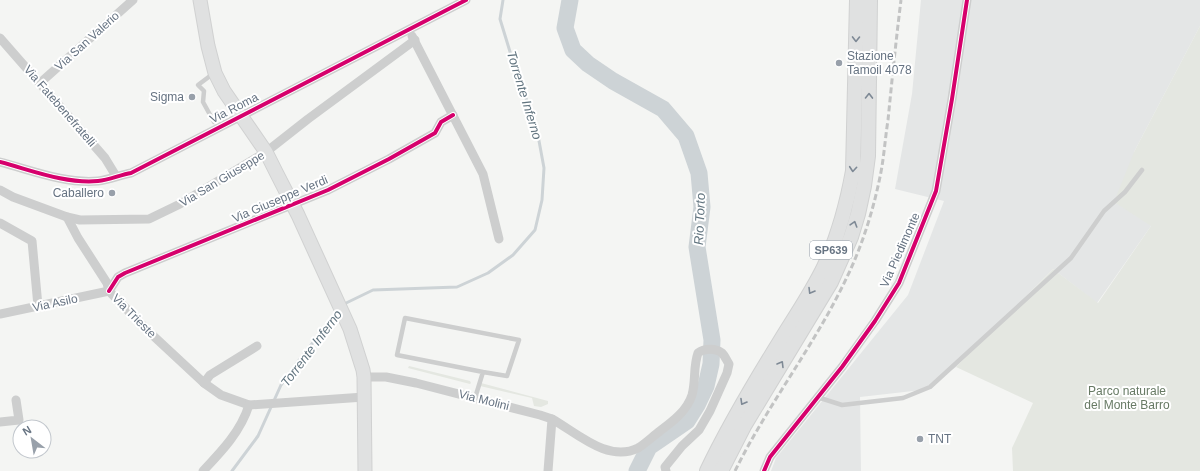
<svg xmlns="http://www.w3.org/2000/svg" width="1200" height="471" font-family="Arial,sans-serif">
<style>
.built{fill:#e4e6e6}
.green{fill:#e4e7e1}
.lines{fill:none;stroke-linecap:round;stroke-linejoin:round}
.stream{stroke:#cdd3d6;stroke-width:3}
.river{stroke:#cdd3d6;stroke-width:17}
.secondary-casing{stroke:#d0d1d1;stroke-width:15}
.primary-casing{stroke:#d0d1d1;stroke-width:16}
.service{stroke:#cdcece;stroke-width:4.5}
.minor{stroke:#cdcece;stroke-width:9}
.secondary{stroke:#e0e1e1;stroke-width:13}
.primary{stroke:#e0e1e1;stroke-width:14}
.rail{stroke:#c2c3c3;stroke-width:3;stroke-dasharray:6 3;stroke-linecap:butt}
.cycleway-casing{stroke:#fff;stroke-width:6}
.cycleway{stroke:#d6006c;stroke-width:4}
.oneway{stroke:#7e8995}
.poi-dot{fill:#98a0aa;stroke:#fff;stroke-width:1.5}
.labels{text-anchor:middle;stroke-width:4;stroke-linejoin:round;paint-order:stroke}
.shield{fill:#fff;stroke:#949da8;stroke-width:1}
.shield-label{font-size:11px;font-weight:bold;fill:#667382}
.street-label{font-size:12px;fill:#667382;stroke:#fff}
.poi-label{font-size:12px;fill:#667382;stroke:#fff;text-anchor:start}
.park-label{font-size:12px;fill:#677a64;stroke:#fff}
.water-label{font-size:13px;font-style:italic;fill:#61747f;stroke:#fff}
</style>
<rect width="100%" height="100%" fill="#f4f5f3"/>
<polygon class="built" points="921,0 1200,0 1200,26 1134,152 1151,226 1097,303 1053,269 956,367 922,390 860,397 861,471 771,471 776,458 908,295 944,201 895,189 912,94"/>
<g class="green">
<polygon points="1200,26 1200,471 1013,471 1012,448 1033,403 956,367 1053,269 1098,303 1151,226 1114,202 1134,152"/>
<polygon points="409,366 470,381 471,383 470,384 408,368"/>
<polygon points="481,383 548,401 548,404 541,407 534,406 532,398 480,386"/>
</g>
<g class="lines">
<g class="stream">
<polyline points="342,305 373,290 457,287 488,273 513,255 535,230 542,200 544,168 537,130 511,55 500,19 503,0"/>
<polyline points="232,471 258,436 281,385 300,359 338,311"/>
</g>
<polyline class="river" points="570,0 565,28 573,50 588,64 613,81 663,109 686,136 699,173 702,207 697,247 712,340 711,364 706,386 697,405 687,421 649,447 637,471"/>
<defs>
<polyline id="secondary" points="200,0 208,46 215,73 224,91 266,152 276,172 298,215 350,329 363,370 364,377 365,471"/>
<g id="primary">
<path d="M707,471C728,427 753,385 779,343C794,318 811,294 824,267C838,237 847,204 853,171L857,0"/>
<polyline points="721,471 744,426 831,282 851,237 858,214 864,186 868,156 870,0"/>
</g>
</defs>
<use href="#secondary" class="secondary-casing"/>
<use href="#primary" class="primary-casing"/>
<g class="service">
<polyline points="214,122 203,102 204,91 198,85 214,73"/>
<polyline points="817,397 842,405 903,398 930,387 1071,258 1104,211 1125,192 1142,170"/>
<polyline points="475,398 483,372 507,376 519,340 405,318 397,355 483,372"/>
</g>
<g class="minor">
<polyline points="412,36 483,174 499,239"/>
<polyline points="0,38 105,158 116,176"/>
<polyline points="40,83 133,0"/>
<path d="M0,162C31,170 65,184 98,181C109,180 120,175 131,173L466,0"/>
<polyline points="0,190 13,197 67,217 80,220 149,219 180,204 266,152 308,119 415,40"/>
<polyline points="67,217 78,238 107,283 109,291 147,330 204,383 221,395 249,405 364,397"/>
<polyline points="0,223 32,241 38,306"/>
<polyline points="109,291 118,277 125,273 328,190 389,159 435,133 441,122 453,115"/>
<polyline points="0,314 109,291"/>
<polyline points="364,377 386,377 416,383 540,415 552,419 548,471"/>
<polyline points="204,383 210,375 257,346"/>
<path d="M552,419C577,433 608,463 638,448C645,444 653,436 660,431C672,422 687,411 692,395C696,381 693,367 698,353C704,348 716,348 722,353C725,356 727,361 729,364L727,373L710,411L699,430L682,446L665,467L666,471"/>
<polyline points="0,422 19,420 16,400"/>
<path d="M203,471C222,451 241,431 249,405"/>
<polyline points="764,471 770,457 842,367 875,321 899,283 936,191 952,99 967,0"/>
</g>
<use href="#secondary" class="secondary"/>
<use href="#primary" class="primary"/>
<path class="rail" d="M735,471C768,404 815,345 847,277C862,246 873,211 880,177C884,158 885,139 888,120C892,80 896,40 901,0"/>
<defs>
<g id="cycleway">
<path d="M0,162C31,170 65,184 98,181C109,180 120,175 131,173L466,0"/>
<polyline points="109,291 118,277 125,273 328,190 389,159 435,133 441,122 453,115"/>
<polyline points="764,471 770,457 842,367 875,321 899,283 936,191 952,99 967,0"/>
</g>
</defs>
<use href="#cycleway" class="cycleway-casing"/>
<use href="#cycleway" class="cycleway"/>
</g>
<defs><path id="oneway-chevron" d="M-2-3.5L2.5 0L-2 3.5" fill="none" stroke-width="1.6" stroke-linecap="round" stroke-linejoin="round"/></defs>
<g class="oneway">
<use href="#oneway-chevron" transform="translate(856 39) rotate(91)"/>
<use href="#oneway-chevron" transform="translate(869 96) rotate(-89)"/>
<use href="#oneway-chevron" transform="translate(853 169) rotate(95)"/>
<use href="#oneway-chevron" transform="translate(854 224) rotate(-73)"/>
<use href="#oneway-chevron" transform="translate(811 291) rotate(121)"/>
<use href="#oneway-chevron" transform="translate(781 364) rotate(-59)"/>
<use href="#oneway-chevron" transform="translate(743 402) rotate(120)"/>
</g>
<g class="poi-dot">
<circle cx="839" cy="63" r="4"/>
<circle cx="192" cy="97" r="4"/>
<circle cx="112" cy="193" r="4"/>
<circle cx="920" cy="439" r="4"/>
</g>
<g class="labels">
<rect class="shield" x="810" y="241" width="42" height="18" rx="3"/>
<g class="shield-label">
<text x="831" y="254">SP639</text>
</g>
<g class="street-label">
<text transform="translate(87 41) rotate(-42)" y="4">Via San Valerio</text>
<text transform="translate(60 106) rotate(49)" y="4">Via Fatebenefratelli</text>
<text transform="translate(234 108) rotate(-27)" y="4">Via Roma</text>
<text transform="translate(222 179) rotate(-31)" y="4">Via San Giuseppe</text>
<text transform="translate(280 199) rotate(-23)" y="4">Via Giuseppe Verdi</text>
<text transform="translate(900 250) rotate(-66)" y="4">Via Piedimonte</text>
<text transform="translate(55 303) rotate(-12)" y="4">Via Asilo</text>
<text transform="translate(134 316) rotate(45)" y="4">Via Trieste</text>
<text transform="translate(484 400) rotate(14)" y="4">Via Molini</text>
</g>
<g class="poi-label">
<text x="847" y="60">Stazione<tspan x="847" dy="14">Tamoil 4078</tspan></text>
<text x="184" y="101" text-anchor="end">Sigma</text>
<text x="104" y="197" text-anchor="end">Caballero</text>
<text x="928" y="443">TNT</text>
</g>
<g class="park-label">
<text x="1127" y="395">Parco naturale<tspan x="1127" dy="14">del Monte Barro</tspan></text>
</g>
<g class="water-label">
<text transform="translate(525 95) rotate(73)" y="5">Torrente Inferno</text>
<text transform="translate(699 219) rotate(-88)" y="5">Rio Torto</text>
<text transform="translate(311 348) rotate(-53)" y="5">Torrente Inferno</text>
</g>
</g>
<g transform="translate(32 439) rotate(329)"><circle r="19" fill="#ffffff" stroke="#c2c7cd"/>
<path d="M0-3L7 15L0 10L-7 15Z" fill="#98a0aa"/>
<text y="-6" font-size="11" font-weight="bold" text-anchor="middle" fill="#667382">N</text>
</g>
</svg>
